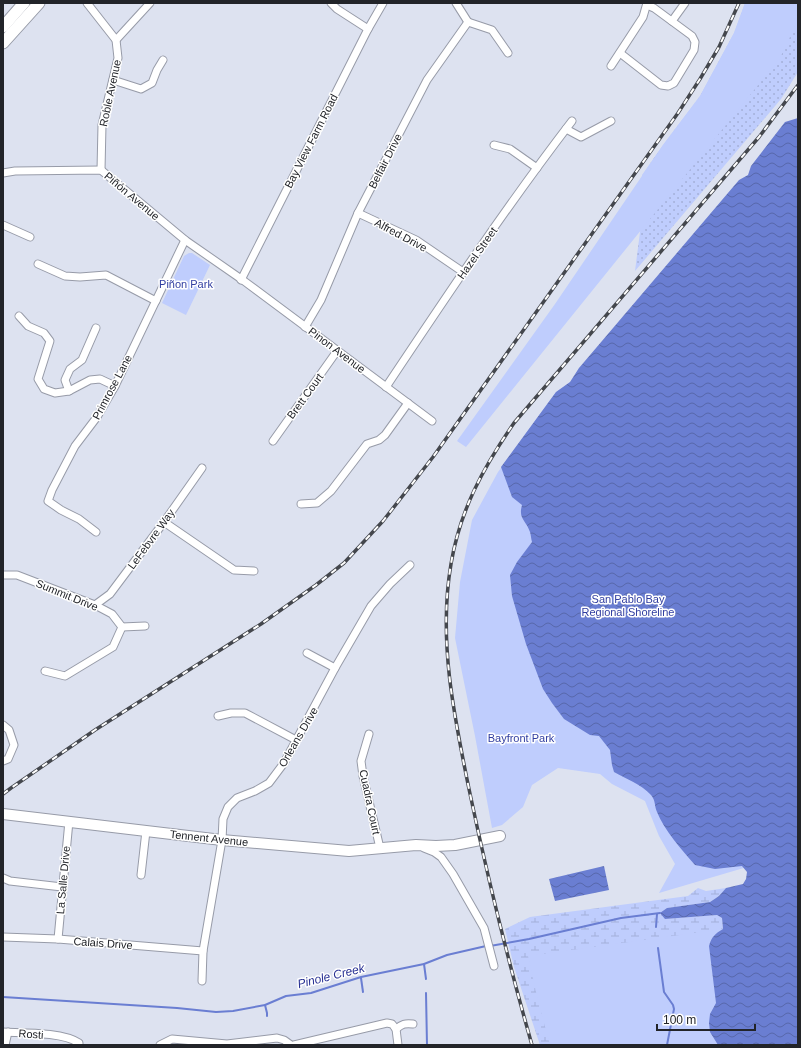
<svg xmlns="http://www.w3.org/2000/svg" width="801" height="1048" font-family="Arial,sans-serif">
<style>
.grass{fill:url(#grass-dots)}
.wetland{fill:url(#wetland-marsh)}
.green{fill:#bfcdfd}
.water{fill:url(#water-waves)}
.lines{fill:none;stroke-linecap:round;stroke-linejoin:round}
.stream{stroke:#6a7ed2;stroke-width:2}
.street-casing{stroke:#979ba8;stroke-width:9}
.secondary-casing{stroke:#979ba8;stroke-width:12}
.primary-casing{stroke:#979ba8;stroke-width:13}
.street{stroke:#fff;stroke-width:7}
.secondary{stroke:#fff;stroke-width:10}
.primary{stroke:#fff;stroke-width:11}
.rail-casing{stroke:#44474d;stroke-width:3.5}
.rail{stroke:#fff;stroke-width:2;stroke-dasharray:6;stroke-linecap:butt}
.labels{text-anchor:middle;stroke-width:3;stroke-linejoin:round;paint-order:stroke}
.street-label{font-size:11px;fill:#222429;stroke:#fff}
.park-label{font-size:11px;fill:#313ea1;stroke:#fff}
.water-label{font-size:12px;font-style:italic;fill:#293294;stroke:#fff}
</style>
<defs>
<pattern id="grass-dots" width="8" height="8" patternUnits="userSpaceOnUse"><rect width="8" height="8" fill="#bfcdfd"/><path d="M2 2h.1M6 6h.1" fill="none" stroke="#a4b0d9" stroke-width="1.8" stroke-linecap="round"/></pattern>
<pattern id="wetland-marsh" width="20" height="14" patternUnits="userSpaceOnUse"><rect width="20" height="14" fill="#bfcdfd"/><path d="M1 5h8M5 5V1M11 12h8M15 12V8" fill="none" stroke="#a4b0d9"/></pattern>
<pattern id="water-waves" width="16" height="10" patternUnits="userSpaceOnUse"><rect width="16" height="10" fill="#6a7ed2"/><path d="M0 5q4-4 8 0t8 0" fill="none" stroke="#5767aa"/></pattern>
</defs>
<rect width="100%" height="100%" fill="#dde2f0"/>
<polygon class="grass" points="745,3 798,3 798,72 781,99 635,271 644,201 642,175 663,145 700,96 734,33"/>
<polygon class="wetland" points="698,888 706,891 726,888 719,896 710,902 667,908 665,919 717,915 722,918 723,929 718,1045 540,1045 514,967 505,929 530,917 688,896"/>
<g class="green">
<polygon points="745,3 798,3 798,20 780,58 466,447 457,441 555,304 663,145 700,96 734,33"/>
<polygon points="189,253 192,253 210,265 186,315 162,303 184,256"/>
<polygon points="579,368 798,494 798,852 659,893 675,864 659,836 645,801 612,784 600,774 558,768 532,785 523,807 502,825 492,828 475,736 455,638 460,582 472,520 498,472 556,392 571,382"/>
<polygon points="723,929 798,1045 550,1045 538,1001 528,956"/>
</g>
<g class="water">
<path d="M798,118V1045H718L710,1032L709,1023L710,1014L716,1003L709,946C712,936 715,934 723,929L722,918L717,915L665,919L660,913L667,908L710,902L719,896L726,888L743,884L746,879L747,872L742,866L715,869L695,865C682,850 664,830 657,812C654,805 656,801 651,795C641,784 626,779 614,772L612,765L610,750L599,736L590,735L564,719L552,703L543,689L526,644L512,596L510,575L517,562L532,542C531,539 531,535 530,532C526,520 518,519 522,505L512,497L501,467L556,392L570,382L579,368L739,180L748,175L751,166L785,122Z"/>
<polygon points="604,866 609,890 555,901 549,879"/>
</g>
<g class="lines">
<g class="stream">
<polyline points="656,927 657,914"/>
<polyline points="490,946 529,939 621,918 660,913"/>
<polyline points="658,948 664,992 673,1005 674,1009 667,1045"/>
<polyline points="424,964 426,979"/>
<polyline points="361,978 363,992"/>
<polyline points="426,993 427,1045"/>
<polyline points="3,997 177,1008 216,1012 233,1011 265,1005 286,996 311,993 361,977 424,964 447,955 486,946"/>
<polyline points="265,1005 267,1013 267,1016"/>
</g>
<defs>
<g id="street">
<polyline points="87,3 116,40 118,58 102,125 101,170"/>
<polyline points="331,3 337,9 368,29"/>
<polyline points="456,3 468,22"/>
<polyline points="672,21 685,3"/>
<polyline points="468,22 492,30 508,53"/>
<polyline points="116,40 150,3"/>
<polyline points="620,53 661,85 668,86 674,83 694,50 695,42 692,36 654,8 647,5"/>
<polyline points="611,66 643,17 647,3"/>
<polyline points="113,80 141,89 152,83 157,70 163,60"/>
<polyline points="566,129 581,137 611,121"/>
<polyline points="494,145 510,149 537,168"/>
<polyline points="3,173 15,171 101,170 185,240 244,281 432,421"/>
<polyline points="358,213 416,240 463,272"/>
<polyline points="3,225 30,237"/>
<polyline points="38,264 65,276 80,277 106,275 156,301"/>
<polyline points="241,280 368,29 383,3"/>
<polyline points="19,316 28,326 44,333 50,341 38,379 44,389 55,393 69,391 90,380 100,379 115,386"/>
<polyline points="305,327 321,300 358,213 427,80 468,22"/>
<path d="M386,387C446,297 506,207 572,121"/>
<polyline points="69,391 65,380 70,369 82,360 96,328"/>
<polyline points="273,441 337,351"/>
<polyline points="301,504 317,503 331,491 367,444 379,440 385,435 408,403"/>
<polyline points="164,522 234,570 254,571"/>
<polyline points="96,532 79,519 61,510 48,501 52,490 75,446 97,417 115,386 185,240"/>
<polyline points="3,575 17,575 95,605 112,614 122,627 113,647 65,676 45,671"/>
<polyline points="95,605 110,594 164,522 202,468"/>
<polyline points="122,627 145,626"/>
<polyline points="307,653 335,668"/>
<polyline points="218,716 231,713 245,713 296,740"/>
<polyline points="3,725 9,730 14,745 8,759 3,761"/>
<polyline points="369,734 361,761 363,776 380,848"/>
<polyline points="424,848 434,852 441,857 453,874 484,928 494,966"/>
<polyline points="141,875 146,831"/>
<polyline points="3,878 10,881 62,887"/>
<polyline points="3,937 58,939 203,951"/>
<polyline points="58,939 69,821"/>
<polyline points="202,981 203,951 222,840 223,819 228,807 237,798 255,791 269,783 284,763 335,668 371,606 390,584 410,565"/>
<path d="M396,1029C402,1024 405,1023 413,1024"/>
<polyline points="396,1029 398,1045"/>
<path d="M3,1032C24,1033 63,1032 79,1043V1045"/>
<polyline points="5,1045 8,1032"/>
<polyline points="160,1045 172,1039 227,1044 277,1038 284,1040 291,1045"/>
<polyline points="294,1045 387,1023 392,1024 396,1029"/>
</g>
<polyline id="secondary" points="3,814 222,840 349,851 416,845 436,846 455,845 500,836"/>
<g id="primary">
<polyline points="3,27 24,3"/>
<polyline points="3,43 39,3"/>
</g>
</defs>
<use href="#street" class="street-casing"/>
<use href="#secondary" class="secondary-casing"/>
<use href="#primary" class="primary-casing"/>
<use href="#street" class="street"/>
<use href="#secondary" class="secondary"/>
<use href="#primary" class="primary"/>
<defs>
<g id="rail">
<polyline points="3,794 11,788 95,730 261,624 316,585 344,563 383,521 433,457 678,113 700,79 719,47 739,3"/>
<path d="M532,1045C508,961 487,875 469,789C454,716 438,639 451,564C460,510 483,468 514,423L759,137L798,85"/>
</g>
</defs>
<use href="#rail" class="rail-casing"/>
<use href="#rail" class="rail"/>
</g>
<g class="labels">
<g class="street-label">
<text transform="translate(110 93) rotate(-78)" y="4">Roble Avenue</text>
<text transform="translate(311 141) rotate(-63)" y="4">Bay View Farm Road</text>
<text transform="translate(385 161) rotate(-63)" y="4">Belfair Drive</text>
<text transform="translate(132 196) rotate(40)" y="4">Piñón Avenue</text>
<text transform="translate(401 235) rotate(28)" y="4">Alfred Drive</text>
<text transform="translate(477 253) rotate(-55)" y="4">Hazel Street</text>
<text transform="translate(337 350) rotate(37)" y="4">Pinon Avenue</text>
<text transform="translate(112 387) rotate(-62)" y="4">Primrose Lane</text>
<text transform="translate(305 396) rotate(-54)" y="4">Brett Court</text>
<text transform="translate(151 539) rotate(-54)" y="4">LeFebvre Way</text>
<text transform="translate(67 595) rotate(22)" y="4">Summit Drive</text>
<text transform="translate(298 737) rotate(-60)" y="4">Orleans Drive</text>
<text transform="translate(370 802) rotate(78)" y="4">Cuadra Court</text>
<text transform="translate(209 838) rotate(6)" y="4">Tennent Avenue</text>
<text transform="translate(63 880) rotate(-85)" y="4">La Salle Drive</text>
<text transform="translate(103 943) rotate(4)" y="4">Calais Drive</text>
<text transform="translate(31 1034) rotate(4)" y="4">Rosti</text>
</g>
<g class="park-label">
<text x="186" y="288">Piñon Park</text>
<text x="628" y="603">San Pablo Bay<tspan x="628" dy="13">Regional Shoreline</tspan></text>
<text x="521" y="742">Bayfront Park</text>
</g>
<g class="water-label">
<text transform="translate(331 976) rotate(-14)" y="4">Pinole Creek</text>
</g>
</g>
<rect width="801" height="1048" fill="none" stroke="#222429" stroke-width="8"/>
<path d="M657 1024v6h98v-6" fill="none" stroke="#222429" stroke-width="2"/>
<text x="663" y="1024" font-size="12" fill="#222429" stroke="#ffffff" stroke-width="3" paint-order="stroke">100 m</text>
</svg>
